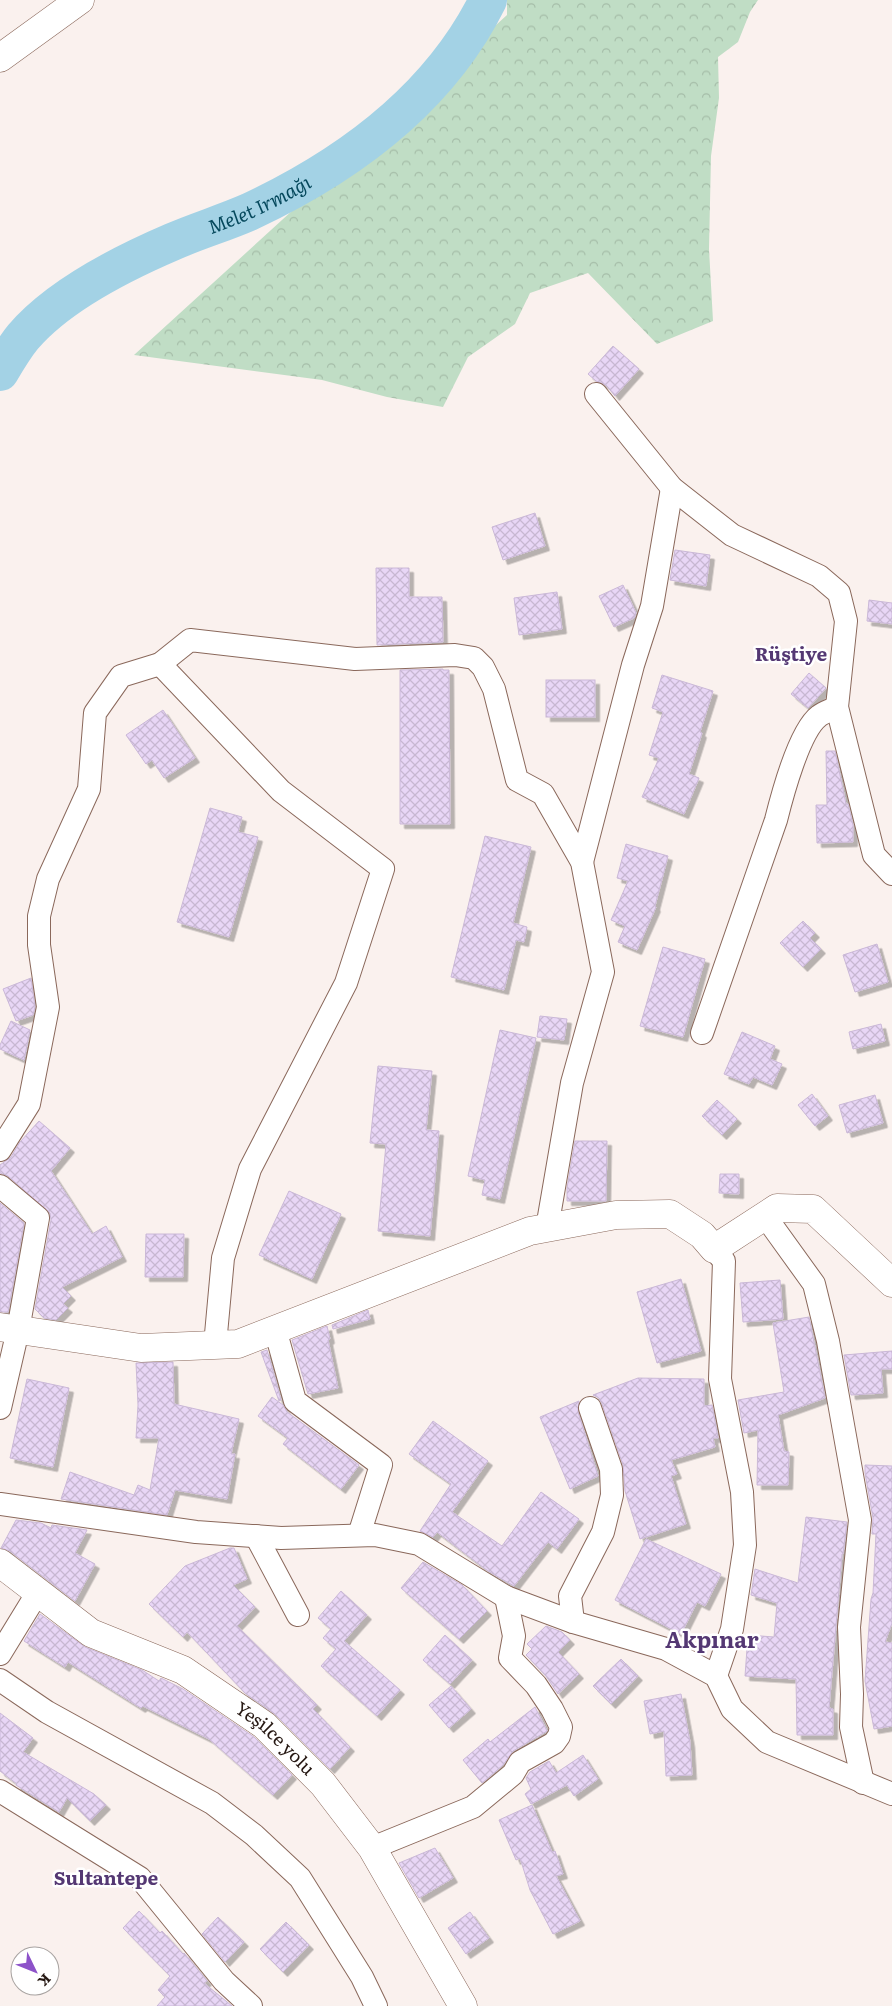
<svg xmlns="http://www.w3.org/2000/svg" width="892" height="2006" font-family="Literata,serif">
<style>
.forest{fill:url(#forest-crowns)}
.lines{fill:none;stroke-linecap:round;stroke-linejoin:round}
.river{stroke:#a3d2e5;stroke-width:38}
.building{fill:url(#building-cross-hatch);stroke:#cab8d7;filter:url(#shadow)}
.street-casing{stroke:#8a685b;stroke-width:24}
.secondary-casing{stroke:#8a685b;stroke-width:29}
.primary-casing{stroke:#8a685b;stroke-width:29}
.street{stroke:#fff;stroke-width:22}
.secondary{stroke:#fff;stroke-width:28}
.primary{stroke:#fff;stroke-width:28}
.labels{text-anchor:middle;stroke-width:5;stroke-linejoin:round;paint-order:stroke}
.street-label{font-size:18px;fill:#261813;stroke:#fff}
.water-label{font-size:19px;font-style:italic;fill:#06495d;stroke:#fff}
.neighbourhood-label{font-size:19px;font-weight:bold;fill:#543873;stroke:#fff}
.district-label{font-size:22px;font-weight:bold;fill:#543873;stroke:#fff}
</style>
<defs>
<pattern id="forest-crowns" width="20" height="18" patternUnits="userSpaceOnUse" patternTransform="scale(1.25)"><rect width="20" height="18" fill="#c0ddc5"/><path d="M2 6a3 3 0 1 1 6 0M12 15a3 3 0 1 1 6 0" fill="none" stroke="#a5bda8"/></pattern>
<pattern id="building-cross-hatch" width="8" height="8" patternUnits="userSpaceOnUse" patternTransform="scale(1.25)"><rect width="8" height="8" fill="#e8d6f6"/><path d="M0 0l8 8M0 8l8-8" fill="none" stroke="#c7b7d2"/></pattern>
<filter id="shadow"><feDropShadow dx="4.5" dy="4.5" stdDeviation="0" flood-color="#0004"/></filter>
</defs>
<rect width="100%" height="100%" fill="#faf1ee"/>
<polygon class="forest" points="507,0 758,0 750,12 738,42 718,57 719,98 711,156 709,249 713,321 657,344 588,273 530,293 515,324 468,357 443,407 387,397 322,380 134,355 507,15"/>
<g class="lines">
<path class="river" id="s1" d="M0,372C7,360 14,348 23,337C58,296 123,263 172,242C197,231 224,223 249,212C347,166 439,99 488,0"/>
</g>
<g class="building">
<polygon points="613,346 639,369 615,396 606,385 596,381 588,374"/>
<polygon points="535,513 545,546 503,560 492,527"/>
<polygon points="675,550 710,555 706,586 670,580"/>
<polygon points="376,568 409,568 409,597 442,597 443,642 377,645"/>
<polygon points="623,585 636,613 634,618 614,627 599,596"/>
<polygon points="557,592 562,629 519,635 514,598"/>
<polygon points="869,600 892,603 892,624 867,621"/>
<polygon points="443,669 443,670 449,670 450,824 400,824 400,670"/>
<polygon points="809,673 826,688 808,708 791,694"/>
<polygon points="662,675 713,691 700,732 702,733 689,774 699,778 684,814 642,797 659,758 649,755 663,712 652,708"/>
<rect x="546" y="680" width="49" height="37"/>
<polygon points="163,710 195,758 164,778 152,760 146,764 126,735"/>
<polygon points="826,751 835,751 846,804 848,804 853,825 853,842 817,843 816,805 827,805"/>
<polygon points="210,808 242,817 238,832 258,837 229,937 177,922"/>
<polygon points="485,836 531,847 513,923 527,927 524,942 516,940 504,990 451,977"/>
<polygon points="626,844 668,856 655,906 656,907 637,950 618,942 625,926 611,920 628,881 617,878"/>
<polygon points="803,921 815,933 810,938 821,949 803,967 780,943"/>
<polygon points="877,944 888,982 855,992 843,955"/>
<polygon points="663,947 705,959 683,1037 640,1026"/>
<polygon points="31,978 35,1007 33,1015 16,1021 3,989"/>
<polygon points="540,1016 567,1019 564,1040 537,1037"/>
<polygon points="11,1021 30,1030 24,1060 0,1049 0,1045"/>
<polygon points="881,1024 885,1041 853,1049 849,1032"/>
<polygon points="500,1030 536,1038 500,1199 482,1195 485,1180 468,1176"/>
<polygon points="742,1032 775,1046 770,1059 782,1064 772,1085 753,1077 749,1084 724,1074"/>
<polygon points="378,1066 432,1071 426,1130 439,1131 430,1236 378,1231 386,1144 370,1143"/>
<polygon points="812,1094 828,1116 815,1126 798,1105"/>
<polygon points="875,1095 883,1123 847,1133 839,1105"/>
<polygon points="717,1100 737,1119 722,1135 702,1116"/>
<polygon points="39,1121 70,1148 51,1171 92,1234 106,1226 122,1257 62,1287 71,1296 63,1304 68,1308 56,1320 44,1318 35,1309 51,1220 50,1213 8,1176 0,1173 0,1165 11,1157 20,1142"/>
<polygon points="575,1141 607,1141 606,1201 567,1201 567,1188"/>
<polygon points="720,1174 739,1174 739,1194 719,1193"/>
<polygon points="289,1191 341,1214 312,1279 259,1255"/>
<polygon points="0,1203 24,1223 8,1312 0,1312"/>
<polygon points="146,1234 184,1234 183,1277 145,1277"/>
<polygon points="681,1279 701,1351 657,1363 637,1292"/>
<polygon points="780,1280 783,1319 743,1322 740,1283"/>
<polygon points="368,1310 370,1319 333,1329 332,1325"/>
<polygon points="809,1317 825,1398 778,1415 784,1451 789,1452 788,1485 757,1485 758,1430 744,1433 738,1400 784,1392 773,1323"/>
<polygon points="327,1326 330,1339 328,1340 338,1388 308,1394 292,1340"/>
<polygon points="267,1350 281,1400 279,1401 261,1352"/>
<polygon points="892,1351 892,1369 881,1369 883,1393 851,1395 844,1355"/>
<polygon points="173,1362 174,1404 239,1419 231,1454 235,1454 227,1499 175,1490 167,1515 61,1499 70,1472 134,1495 138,1485 150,1490 159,1438 136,1438 138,1405 136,1363"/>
<polygon points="638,1378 704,1379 704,1406 712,1405 718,1438 713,1438 715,1447 671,1460 677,1474 671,1476 686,1524 640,1539 625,1491 623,1465 602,1404 599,1398 593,1395"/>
<polygon points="27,1379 69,1388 53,1467 10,1458"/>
<polygon points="272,1397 283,1405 287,1412 359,1465 341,1489 283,1444 288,1438 258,1416"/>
<polygon points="579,1401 578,1412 598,1476 570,1489 540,1417"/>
<polygon points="433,1421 488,1461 452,1512 502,1546 541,1492 579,1519 557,1549 548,1542 514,1586 488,1571 437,1532 433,1537 420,1531 451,1484 409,1454"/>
<polygon points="865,1465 892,1466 892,1623 885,1642 892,1643 892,1726 874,1729 865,1681 871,1599 873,1593 876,1534 872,1534 873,1518 865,1473"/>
<polygon points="806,1517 847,1522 843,1554 842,1554 829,1708 833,1709 833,1735 797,1735 796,1679 745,1676 748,1635 774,1637 777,1603 751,1595 755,1569 798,1583"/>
<polygon points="16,1520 41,1523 51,1528 52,1525 87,1530 75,1553 95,1564 75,1601 10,1551 1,1548"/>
<polygon points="646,1539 721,1574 705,1606 697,1602 681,1634 615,1600"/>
<polygon points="230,1548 234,1548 247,1579 233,1585 255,1607 237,1626 317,1705 313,1709 350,1747 330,1769 275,1714 245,1693 187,1632 183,1637 149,1604 185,1566"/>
<polygon points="423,1562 462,1585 487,1611 459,1639 401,1588"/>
<polygon points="341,1591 367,1615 344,1641 400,1690 377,1716 321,1666 336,1649 323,1638 331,1629 318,1618"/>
<polygon points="40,1614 85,1647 142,1670 159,1681 161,1678 183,1689 254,1737 292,1775 273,1795 209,1739 143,1706 141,1708 68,1662 65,1667 24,1641"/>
<polygon points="546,1626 562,1632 570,1640 558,1652 579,1674 558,1694 546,1676 526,1655 532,1649 527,1644"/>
<polygon points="445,1635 472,1660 450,1684 423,1660"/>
<polygon points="621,1659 638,1676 611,1704 593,1686"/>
<polygon points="451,1686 471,1709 449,1728 429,1705"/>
<polygon points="681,1694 690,1742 692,1775 666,1776 664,1731 650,1734 644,1701"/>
<polygon points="535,1707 547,1731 513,1751 503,1765 482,1783 463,1760 488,1739 490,1742"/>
<polygon points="0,1713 33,1738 23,1752 94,1794 106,1805 90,1821 67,1798 59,1812 16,1785 17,1784 0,1771"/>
<polygon points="583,1755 598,1779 574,1796 567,1785 531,1804 525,1794 531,1789 526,1778 530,1772 549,1761 556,1773"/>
<polygon points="532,1805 552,1852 555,1851 563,1874 556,1876 580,1921 553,1934 530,1890 520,1858 516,1860 499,1820"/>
<polygon points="435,1848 453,1878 419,1898 399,1863"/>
<polygon points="139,1911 160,1933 162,1931 183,1954 184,1953 207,1981 204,1983 232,2006 157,2006 165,1997 158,1990 170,1976 123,1928"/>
<polygon points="470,1912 489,1938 466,1954 448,1928"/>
<polygon points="218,1917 244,1942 225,1962 202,1934"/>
<polygon points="286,1922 309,1945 283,1972 260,1949"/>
</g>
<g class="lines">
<defs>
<g id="street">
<polyline points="596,394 672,488 732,535 819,576 839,593 846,621 837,707 874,855 892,874"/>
<polyline points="160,664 281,791 383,869 346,983 250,1169 223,1258 215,1345"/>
<polyline points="582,862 633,665 652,606 672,488"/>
<path d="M702,1033L776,820C782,796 799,731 819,716C824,712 831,710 837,707"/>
<polyline points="0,1150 29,1104 48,1007 39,945 39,916 48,879 89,789 95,713 121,676 160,664 190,640 355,659 455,655 474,658 483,667 494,689 517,780 543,794 582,862 603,972 572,1083 547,1228"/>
<polyline points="0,1186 38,1218 18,1330 0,1408"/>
<polyline points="765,1216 814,1284 828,1341 860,1520 849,1627 852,1694 851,1727 863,1783"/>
<polyline points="714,1249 724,1261 720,1379 742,1492 745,1545 732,1629 716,1676"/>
<polyline points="275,1329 295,1401 381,1465 359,1535"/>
<polyline points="0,1504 196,1532 281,1538 375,1535 419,1544 506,1597 573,1622 666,1649 716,1676 732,1709 767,1742 892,1794"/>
<polyline points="256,1536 298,1615"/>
<polyline points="573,1622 570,1596 603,1532 612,1495 611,1469 590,1408"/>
<polyline points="0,1654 38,1592"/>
<polyline points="0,1680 47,1712 212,1803 254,1835 300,1878 362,1977 376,2006"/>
<polyline points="0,1791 140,1878 224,1981 251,2006"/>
<polyline points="372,1848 473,1807 513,1774 520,1762 554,1743 559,1736 561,1727 552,1709 536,1685 510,1658 514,1636 506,1597"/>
</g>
<g id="secondary">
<polyline points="0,1327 141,1348 238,1344 530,1231 616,1215 670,1214 702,1235 714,1249 777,1208 813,1209 892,1283"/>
<path id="s2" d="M0,1563L91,1633L183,1670L264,1725L323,1784L372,1848L463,2006"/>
</g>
<polyline id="primary" points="0,58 80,0"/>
</defs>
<use href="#street" class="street-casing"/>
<use href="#secondary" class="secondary-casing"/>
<use href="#primary" class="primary-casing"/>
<use href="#street" class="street"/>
<use href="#secondary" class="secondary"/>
<use href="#primary" class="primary"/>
</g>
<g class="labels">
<g class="street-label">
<text dy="6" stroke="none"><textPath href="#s2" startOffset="329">Yeşilce yolu</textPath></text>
</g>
<g class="water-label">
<text dy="7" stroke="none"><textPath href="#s1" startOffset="315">Melet Irmağı</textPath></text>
</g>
<g class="neighbourhood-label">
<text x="791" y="661">Rüştiye</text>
<text x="106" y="1885">Sultantepe</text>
</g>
<g class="district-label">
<text x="712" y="1648">Akpınar</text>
</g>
</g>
<g transform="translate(35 1971) rotate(133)"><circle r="24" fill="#ffffff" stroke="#a8a3a1"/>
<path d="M0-4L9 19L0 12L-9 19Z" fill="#8d52c9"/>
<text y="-8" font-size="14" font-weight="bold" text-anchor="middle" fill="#261813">K</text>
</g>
</svg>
